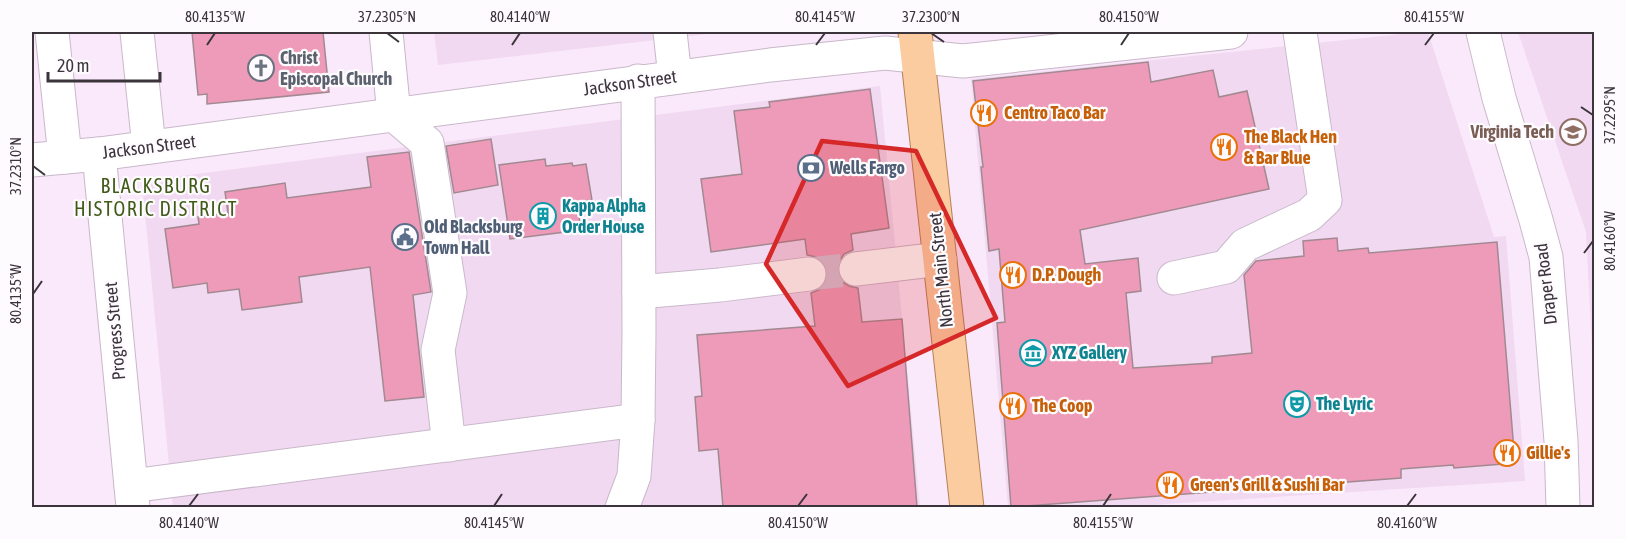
<svg xmlns="http://www.w3.org/2000/svg" width="1626" height="539" font-family="'Asap Condensed',sans-serif">
<style>
.built{fill:#f1d9f2}
.building{fill:#ed9bb8;stroke:#a28991;stroke-width:1.5}
.lines{fill:none;stroke-linecap:round;stroke-linejoin:round}
.minor-tunnel{stroke:#d4c4d5;stroke-width:33;stroke-dasharray:33 16;stroke-linecap:butt}
.minor-casing{stroke:#c9b8ca;stroke-width:35}
.major-casing{stroke:#b68154;stroke-width:35}
.minor{stroke:#fff;stroke-width:33}
.major{stroke:#fbcca0;stroke-width:33}
.marked{fill:#d62828;fill-opacity:0.2;stroke:#d62828;stroke-width:4.5;stroke-linejoin:round}
.ticks{fill:none;stroke:#3b343b;stroke-width:2}
.labels{text-anchor:middle;stroke-width:4.5;stroke-linejoin:round;paint-order:stroke}
.worship-label{font-size:18px;font-weight:bold;fill:#5b616d;stroke:#fefbff;text-anchor:start}
.street-label{font-size:18px;fill:#3b343b;stroke:#fefbff}
.food-label{font-size:18px;font-weight:bold;fill:#c56008;stroke:#fefbff;text-anchor:start}
.education-label{font-size:18px;font-weight:bold;fill:#785e54;stroke:#fefbff;text-anchor:end}
.service-label{font-size:18px;font-weight:bold;fill:#4e5e75;stroke:#fefbff;text-anchor:start}
.culture-label{font-size:18px;font-weight:bold;fill:#0d838f;stroke:#fefbff;text-anchor:start}
.neighbourhood-label{font-size:20px;letter-spacing:1.5px;fill:#3f5b17;stroke:#fefbff}
.neatline{fill:none;stroke:#3b343b;stroke-width:2}
.ticks-label{font-size:15px;text-anchor:middle;fill:#3b343b}
</style>
<rect width="100%" height="100%" fill="#fae8fb"/>
<g class="built">
<polygon points="434,32 725,32 438,65"/>
<polygon points="1422,32 1428,32 1494,237 1506,236 1525,481 1120,507 1008,507 971,79"/>
<polygon points="1518,32 1594,32 1594,388 1586,232"/>
<polygon points="880,86 920,507 173,507 142,181"/>
</g>
<g class="building">
<polygon points="192,32 323,32 329,92 207,104 207,94 198,95"/>
<polygon points="1148,62 1151,82 1213,70 1219,97 1247,91 1269,189 1080,230 1085,264 1138,258 1141,291 1126,293 1133,368 1212,363 1212,357 1252,353 1244,275 1256,261 1304,256 1303,241 1337,238 1338,251 1368,248 1369,253 1497,242 1515,463 1454,468 1453,465 1401,469 1401,478 1011,507 997,323 1005,322 999,249 989,251 981,167 983,167 973,81"/>
<polygon points="870,89 889,228 851,234 853,250 844,254 839,262 837,271 841,281 849,286 858,288 862,322 902,319 917,507 723,507 718,449 699,451 695,397 702,396 697,335 815,326 811,293 821,289 826,282 828,272 824,262 816,257 807,255 805,239 711,252 701,179 742,174 734,111 770,107 769,102"/>
<polygon points="491,139 498,185 454,193 446,146"/>
<polygon points="409,152 431,292 413,295 424,397 385,401 370,267 299,277 302,302 242,310 239,289 208,293 207,283 173,288 165,229 199,224 198,217 228,213 225,192 285,183 287,198 371,187 367,157"/>
<polygon points="545,159 546,166 572,163 573,166 586,164 592,200 577,202 581,230 510,239 499,165"/>
</g>
<g class="lines">
<polyline class="minor-tunnel" points="809,274 856,269"/>
<defs>
<g id="minor">
<polyline points="52,32 65,157"/>
<polyline points="137,32 149,147"/>
<polyline points="386,32 394,115"/>
<polyline points="670,32 675,77"/>
<polyline points="1483,32 1499,98 1536,220 1546,257 1561,441 1563,508"/>
<polyline points="394,115 427,143 450,293 438,350 449,445"/>
<polyline points="99,154 133,507"/>
<polyline points="32,160 99,154 770,65 885,53 963,61 1231,32"/>
<polyline points="856,269 940,259"/>
<polyline points="1174,278 1226,267 1245,245 1309,215 1325,200 1300,32"/>
<polyline points="639,292 720,285 809,274"/>
<polyline points="131,486 638,420"/>
<polyline points="622,508 634,476 638,420 639,332 638,81"/>
</g>
<polyline id="major" points="915,32 967,508"/>
</defs>
<use href="#minor" class="minor-casing"/>
<use href="#major" class="major-casing"/>
<use href="#minor" class="minor"/>
<use href="#major" class="major"/>
</g>
<path class="marked" d="M822,141L916,151L996,318L848,386L766,264Z"/>
<path class="ticks" d="M387,33L399,42M931,33L944,42M207,45L215,33M512,45L520,33M816,45L825,33M1121,45L1129,33M1425,45L1434,33M1581,107L1593,115M33,166L45,175M1584,253L1593,241M33,294L42,281M189,506L198,494M494,506L502,494M798,506L807,494M1103,506L1111,494M1407,506L1416,494"/>
<defs>
<symbol id="church-ring" viewBox="-11 -11 22 22"><circle r="9.5" fill="#fefbff" stroke="#6b7280" stroke-width="1.5"/><path d="M-1.2-6h2.4v3.5h3.3v2.4h-3.3V6h-2.4V-.1h-3.3v-2.4h3.3Z" fill="#6b7280"/></symbol>
<symbol id="restaurant-ring" viewBox="-11 -11 22 22"><circle r="9.5" fill="#fefbff" stroke="#e8710a" stroke-width="1.5"/><path d="M-5-6h1v4h1v-4h1v4h1v-4h1v5L-1.5 .5V6h-2V.5L-5-1ZM5-6V6H3V1.5H1.5Q1.5-4 5-6Z" fill="#e8710a"/></symbol>
<symbol id="university-ring" viewBox="-11 -11 22 22"><circle r="9.5" fill="#fefbff" stroke="#8d6e63" stroke-width="1.5"/><path d="M0-5L7-2L0 1L-7-2ZM-4 1L0 2.5L4 1V4Q0 6-4 4Z" fill="#8d6e63"/></symbol>
<symbol id="bank-ring" viewBox="-11 -11 22 22"><circle r="9.5" fill="#fefbff" stroke="#5c6f8a" stroke-width="1.5"/><path d="M-6-4H6V4H-6ZM0-2.3a2.3 2.3 0 1 0 0 4.6a2.3 2.3 0 1 0 0-4.6Z" fill="#5c6f8a"/></symbol>
<symbol id="building-ring" viewBox="-11 -11 22 22"><circle r="9.5" fill="#fefbff" stroke="#0f9aa8" stroke-width="1.5"/><path d="M-4-6H4V6H1V3H-1V6H-4ZM-2.5-4.3h1.7v1.8h-1.7ZM.8-4.3h1.7v1.8H.8ZM-2.5-1h1.7V.8h-1.7ZM.8-1h1.7V.8H.8Z" fill="#0f9aa8"/></symbol>
<symbol id="civic-ring" viewBox="-11 -11 22 22"><circle r="9.5" fill="#fefbff" stroke="#5c6f8a" stroke-width="1.5"/><path d="M-.6-6.5H3V-4.5H.6V-3L4-1V1h2V6H-6V1h2V-1L-.6-3ZM-1.2 2.5V6h2.4V2.5Z" fill="#5c6f8a"/></symbol>
<symbol id="museum-ring" viewBox="-11 -11 22 22"><circle r="9.5" fill="#fefbff" stroke="#0f9aa8" stroke-width="1.5"/><path d="M0-6L6-3V-2H-6V-3ZM-5-1h2V3h-2ZM-1-1h2V3h-2ZM3-1h2V3H3ZM-6 4H6V6H-6Z" fill="#0f9aa8"/></symbol>
<symbol id="theatre-ring" viewBox="-11 -11 22 22"><circle r="9.5" fill="#fefbff" stroke="#0f9aa8" stroke-width="1.5"/><path d="M-5-5.5Q0-4 5-5.5V0Q5 5 0 6Q-5 5-5 0ZM-3.3-2.5H-1v1.5H-3.3ZM1-2.5H3.3v1.5H1ZM-2.8 1Q0 5.5 2.8 1Z" fill="#0f9aa8"/></symbol>
</defs>
<g fill-rule="evenodd">
<use href="#church-ring" x="246" y="53" width="30" height="30"/>
<use href="#restaurant-ring" x="969" y="98" width="30" height="30"/>
<use href="#university-ring" x="1558" y="117" width="30" height="30"/>
<use href="#restaurant-ring" x="1209" y="132" width="30" height="30"/>
<use href="#bank-ring" x="796" y="153" width="30" height="30"/>
<use href="#building-ring" x="528" y="201" width="30" height="30"/>
<use href="#civic-ring" x="390" y="222" width="30" height="30"/>
<use href="#restaurant-ring" x="998" y="260" width="30" height="30"/>
<use href="#museum-ring" x="1018" y="338" width="30" height="30"/>
<use href="#theatre-ring" x="1282" y="389" width="30" height="30"/>
<use href="#restaurant-ring" x="998" y="391" width="30" height="30"/>
<use href="#restaurant-ring" x="1492" y="438" width="30" height="30"/>
<use href="#restaurant-ring" x="1155" y="470" width="30" height="30"/>
</g>
<g class="labels">
<g class="worship-label">
<text x="280" y="64">Christ<tspan x="280" dy="21">Episcopal Church</tspan></text>
</g>
<g class="street-label">
<text transform="translate(630 83) rotate(-8)" y="6">Jackson Street</text>
<text transform="translate(149 147) rotate(-7)" y="6">Jackson Street</text>
<text transform="translate(941 270) rotate(-96)" y="6">North Main Street</text>
<text transform="translate(1546 284) rotate(-97)" y="6">Draper Road</text>
<text transform="translate(115 331) rotate(-95)" y="6">Progress Street</text>
</g>
<g class="food-label">
<text x="1004" y="119">Centro Taco Bar</text>
<text x="1244" y="143">The Black Hen<tspan x="1244" dy="21">&amp; Bar Blue</tspan></text>
<text x="1032" y="281">D.P. Dough</text>
<text x="1032" y="412">The Coop</text>
<text x="1526" y="459">Gillie's</text>
<text x="1190" y="491">Green's Grill &amp; Sushi Bar</text>
</g>
<g class="education-label">
<text x="1554" y="138">Virginia Tech</text>
</g>
<g class="service-label">
<text x="830" y="174">Wells Fargo</text>
<text x="424" y="233">Old Blacksburg<tspan x="424" dy="21">Town Hall</tspan></text>
</g>
<g class="culture-label">
<text x="562" y="212">Kappa Alpha<tspan x="562" dy="21">Order House</tspan></text>
<text x="1052" y="359">XYZ Gallery</text>
<text x="1316" y="410">The Lyric</text>
</g>
<g class="neighbourhood-label">
<text x="156" y="193">BLACKSBURG<tspan x="156" dy="23">HISTORIC DISTRICT</tspan></text>
</g>
</g>
<rect width="1626" height="539" fill="none" stroke="#fefbff" stroke-width="66"/>
<path d="M48 72v9h112v-9" fill="none" stroke="#3b343b" stroke-width="3"/>
<text x="57" y="72" font-size="18" fill="#3b343b" stroke="#fefbff" stroke-width="4.5" paint-order="stroke">20 m</text>
<rect x="33" y="33" width="1560" height="473" class="neatline"/>
<g class="ticks-label">
<text x="215" y="22">80.4135°W</text>
<text x="387" y="22">37.2305°N</text>
<text x="520" y="22">80.4140°W</text>
<text x="825" y="22">80.4145°W</text>
<text x="931" y="22">37.2300°N</text>
<text x="1129" y="22">80.4150°W</text>
<text x="1434" y="22">80.4155°W</text>
<text transform="translate(1610 115) rotate(-90)" y="5">37.2295°N</text>
<text transform="translate(16 166) rotate(-90)" y="5">37.2310°N</text>
<text transform="translate(1610 241) rotate(-90)" y="5">80.4160°W</text>
<text transform="translate(16 294) rotate(-90)" y="5">80.4135°W</text>
<text x="189" y="528">80.4140°W</text>
<text x="494" y="528">80.4145°W</text>
<text x="798" y="528">80.4150°W</text>
<text x="1103" y="528">80.4155°W</text>
<text x="1407" y="528">80.4160°W</text>
</g>
</svg>
